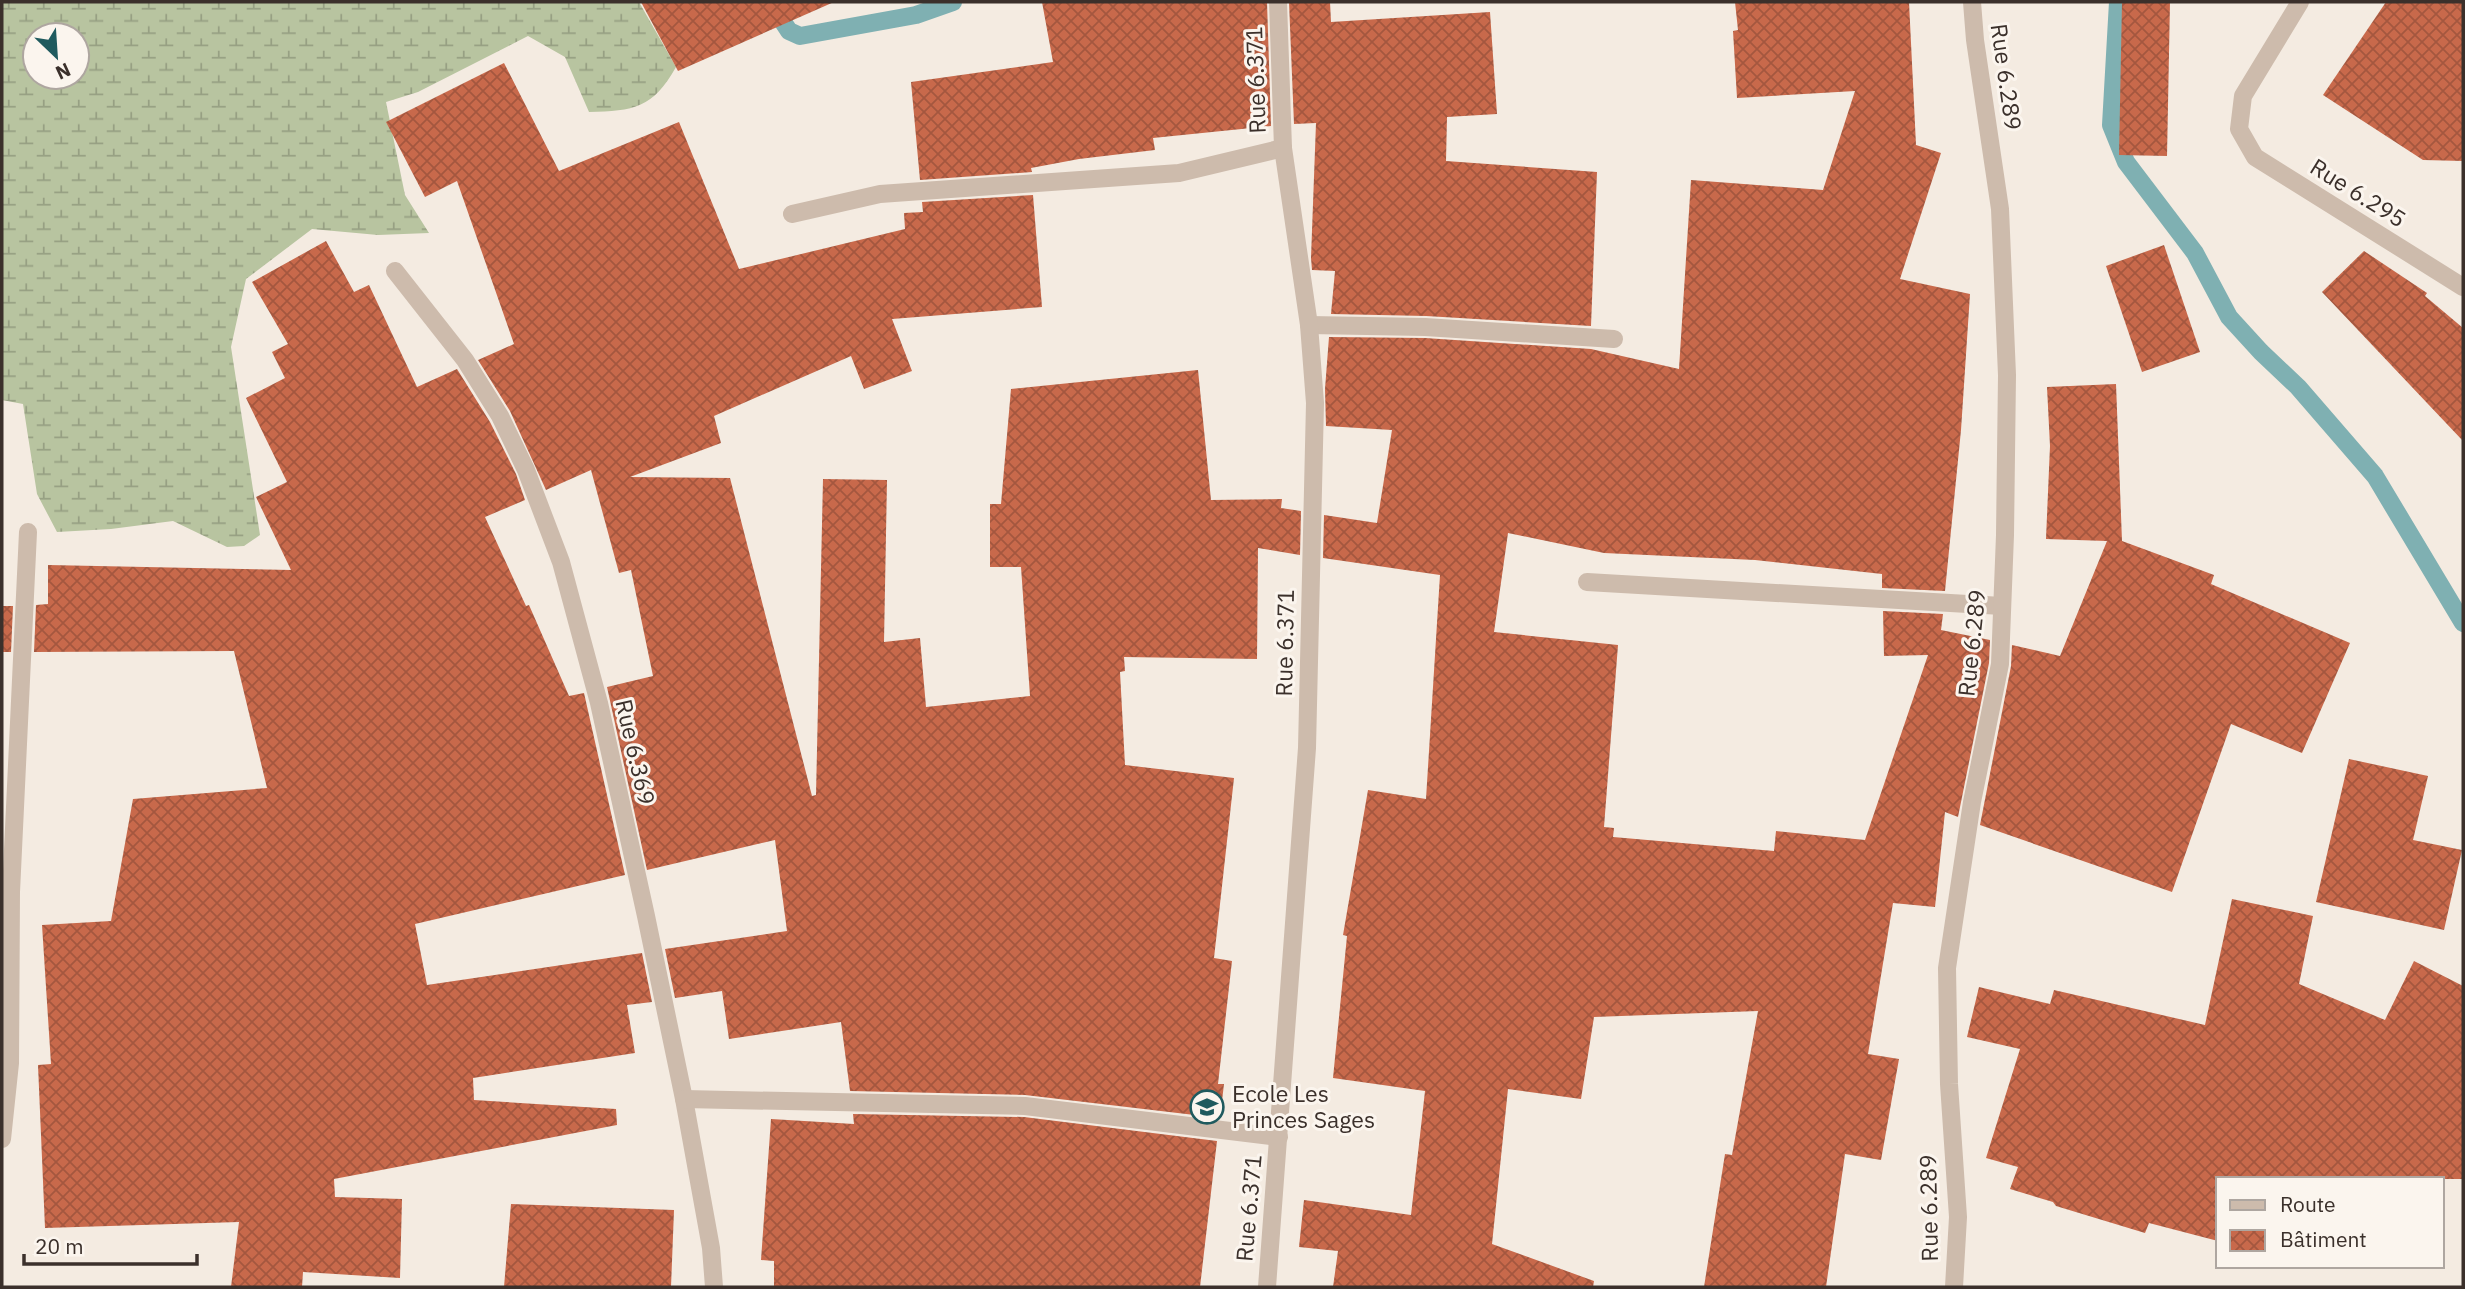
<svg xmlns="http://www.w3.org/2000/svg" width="2465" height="1289" font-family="'IBM Plex Sans',sans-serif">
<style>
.wetland{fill:url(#wetland-marsh);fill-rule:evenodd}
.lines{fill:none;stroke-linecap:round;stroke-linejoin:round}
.stream{stroke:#7fb0b2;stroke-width:18}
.building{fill:url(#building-cross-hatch)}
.minor{stroke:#cdbbac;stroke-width:18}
.labels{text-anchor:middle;stroke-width:6;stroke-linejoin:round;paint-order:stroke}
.street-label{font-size:23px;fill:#3b302b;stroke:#fbf5ee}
.poi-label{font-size:23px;fill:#3b302b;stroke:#fbf5ee;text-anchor:start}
</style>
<defs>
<pattern id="wetland-marsh" width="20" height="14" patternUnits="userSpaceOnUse" patternTransform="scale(1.75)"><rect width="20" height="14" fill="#b8c4a0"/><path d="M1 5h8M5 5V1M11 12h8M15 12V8" fill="none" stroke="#97a083"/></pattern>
<pattern id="building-cross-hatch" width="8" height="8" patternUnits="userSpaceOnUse" patternTransform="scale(1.75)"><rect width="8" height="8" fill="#c8694b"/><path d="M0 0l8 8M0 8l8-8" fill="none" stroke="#a4573f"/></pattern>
</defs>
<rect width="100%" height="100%" fill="#f4ebe1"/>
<path class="wetland" d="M2,2H639L676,67C653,108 634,111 589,112L565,57L528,36L418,92L386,102L405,195L429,233L378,235L312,229L246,279L231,347L260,535L244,546L227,547L173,521L111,529L57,532L37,494L23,404L2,400ZM35,35H77V77H35Z"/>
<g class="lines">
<g class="stream">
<polyline points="770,2 789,31 800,36 916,15 953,2"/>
<polyline points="2118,2 2111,125 2126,162 2195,253 2229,317 2261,352 2298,387 2375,476 2463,623"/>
</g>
</g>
<g class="building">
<polygon points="641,2 834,2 678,71"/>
<polygon points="1042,2 1267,2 1271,126 1153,138 1155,150 1079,159 1031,168 1032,172 920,180 911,82 1053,62"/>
<polygon points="1289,2 1330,2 1331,22 1490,12 1497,114 1447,117 1446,161 1597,172 1591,326 1426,316 1331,314 1335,271 1312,270 1311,258 1316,123 1294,124"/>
<polygon points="1735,2 1909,2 1916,145 1941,153 1900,279 1970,294 1961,430 1945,591 1882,588 1882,574 1755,560 1604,553 1508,533 1494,632 1618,645 1604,827 1614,828 1613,837 1774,851 1776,831 1865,840 1928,655 1884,656 1883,611 1943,614 1941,630 1990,640 1989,663 1958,817 1945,812 1935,907 1893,903 1868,1054 1899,1059 1881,1160 1845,1154 1826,1287 1704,1287 1725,1154 1732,1155 1758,1011 1594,1017 1581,1099 1508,1089 1492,1244 1594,1281 1593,1287 1333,1287 1338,1251 1299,1247 1304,1200 1411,1215 1425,1091 1333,1078 1347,936 1343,935 1368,790 1426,799 1440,575 1323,558 1324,515 1377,523 1392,430 1326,426 1325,389 1329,337 1425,338 1591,349 1679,369 1691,180 1823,190 1855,91 1737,98 1733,31 1738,30"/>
<polygon points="2122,2 2170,2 2167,156 2119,155"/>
<polygon points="2386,2 2463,2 2463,161 2423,160 2323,95"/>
<polygon points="504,63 559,171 679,122 739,269 905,229 904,213 923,212 922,202 1033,195 1042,307 892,319 912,371 864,389 851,356 714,416 721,443 630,477 730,478 812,796 816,795 823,479 887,480 884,642 920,638 926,707 1030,696 1021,567 990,567 990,504 1001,504 1011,389 1198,370 1211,500 1282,499 1281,508 1301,511 1300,555 1258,548 1257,659 1124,657 1125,671 1120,672 1125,765 1234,778 1214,958 1232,961 1218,1084 1224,1084 1220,1118 1025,1095 850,1091 841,1022 729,1039 722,991 675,998 665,949 787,931 775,840 647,870 607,687 653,676 631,570 619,573 591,470 546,490 510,411 478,360 514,344 457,181 425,197 386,122"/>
<polygon points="326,241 354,292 369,285 417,387 457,369 490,422 516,474 525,500 485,517 526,606 529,605 569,696 584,693 625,875 415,924 427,985 642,953 652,1002 627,1005 635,1053 473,1078 474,1100 616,1109 617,1125 334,1179 335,1197 402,1199 400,1278 303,1272 302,1287 231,1287 239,1222 45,1228 38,1065 51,1064 42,925 111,921 133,799 267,788 234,651 34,652 36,605 48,604 48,565 291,570 256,497 287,482 246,398 285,378 272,352 288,344 252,282"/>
<polygon points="2164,245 2200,352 2142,372 2106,266"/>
<polygon points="2364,251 2427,293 2425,296 2463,328 2463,441 2322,292"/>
<polygon points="2116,384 2122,541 2214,575 2211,584 2350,643 2302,753 2231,724 2172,892 1980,825 2011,666 2012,645 2060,656 2107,541 2046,539 2050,446 2047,387"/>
<polygon points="2,606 13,606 11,652 2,652"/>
<polygon points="2349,759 2428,776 2413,840 2462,850 2444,930 2316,902"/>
<polygon points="2232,899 2313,916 2299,984 2385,1020 2414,961 2463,986 2463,1179 2218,1179 2218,1241 2149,1223 2145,1233 2056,1206 2053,1202 2010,1189 2018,1167 1986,1158 2020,1049 1967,1037 1979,987 2050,1004 2054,990 2205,1025"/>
<polygon points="853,1114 1024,1117 1217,1141 1200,1287 774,1287 774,1261 761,1260 771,1119 854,1124"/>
<polygon points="511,1204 674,1210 671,1287 504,1287"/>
</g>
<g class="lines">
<g class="minor">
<polyline points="2300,2 2243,96 2239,129 2255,157 2463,287"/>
<polyline points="792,214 880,194 1179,173 1283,148"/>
<polyline points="395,271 465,360 500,416 526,470 561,562 599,703 646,916 684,1099 711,1248 714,1287"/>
<polyline points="1309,325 1425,327 1614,339"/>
<polyline points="1587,582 2002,606"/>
<polyline points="684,1099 1025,1106 1279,1137"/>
<polyline points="2,1139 10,1063 11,892 28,532"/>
<polyline points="1267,1287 1307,748 1315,403 1309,325 1283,148 1278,2"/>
<polyline points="1954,1287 1958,1217 1949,1084 1947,968 1972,802 2000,664 2005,535 2007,375 2000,209 1975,40 1972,2"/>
</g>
</g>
<defs>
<symbol id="school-ring" viewBox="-11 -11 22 22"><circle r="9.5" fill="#fbf5ee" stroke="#1f5a5e" stroke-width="1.5"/><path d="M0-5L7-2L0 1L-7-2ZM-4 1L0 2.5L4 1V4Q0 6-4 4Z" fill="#1f5a5e"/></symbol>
</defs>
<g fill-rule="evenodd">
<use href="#school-ring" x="1188" y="1088" width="38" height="38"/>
</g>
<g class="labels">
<g class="street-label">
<text transform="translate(2006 77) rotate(82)" y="8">Rue 6.289</text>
<text transform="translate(1256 80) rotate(-92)" y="8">Rue 6.371</text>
<text transform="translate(2358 193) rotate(32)" y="8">Rue 6.295</text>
<text transform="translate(1285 643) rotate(-89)" y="8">Rue 6.371</text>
<text transform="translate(1972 643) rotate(-84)" y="8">Rue 6.289</text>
<text transform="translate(635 752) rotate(77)" y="8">Rue 6.369</text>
<text transform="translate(1249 1208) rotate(-85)" y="8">Rue 6.371</text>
<text transform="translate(1929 1208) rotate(-91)" y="8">Rue 6.289</text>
</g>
<g class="poi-label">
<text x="1232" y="1102">Ecole Les<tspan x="1232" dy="26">Princes Sages</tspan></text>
</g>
</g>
<rect width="2465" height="1289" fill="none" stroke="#3b302b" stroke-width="7"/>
<rect x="2216" y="1177" width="228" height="91" fill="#fbf5ee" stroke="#aea6a0" stroke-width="2"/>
<rect x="2230" y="1200" width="35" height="10" fill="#cdbbac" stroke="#aea6a0" stroke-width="2"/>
<text x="2280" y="1212" font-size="21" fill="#3b302b">Route</text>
<rect x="2230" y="1230" width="35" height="21" fill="url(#building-cross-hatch)" stroke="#aea6a0" stroke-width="2"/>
<text x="2280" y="1247" font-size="21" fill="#3b302b">Bâtiment</text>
<g transform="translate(56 56) rotate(155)"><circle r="33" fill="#fbf5ee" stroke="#aea6a0" stroke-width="2"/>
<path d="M0-5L12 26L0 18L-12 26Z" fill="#1f5a5e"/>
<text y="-10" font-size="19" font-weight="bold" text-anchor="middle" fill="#3b302b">N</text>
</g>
<path d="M24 1254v10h173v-10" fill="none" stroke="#3b302b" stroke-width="3.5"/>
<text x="35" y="1254" font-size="21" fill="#3b302b" stroke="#fbf5ee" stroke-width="5" paint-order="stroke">20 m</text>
</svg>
